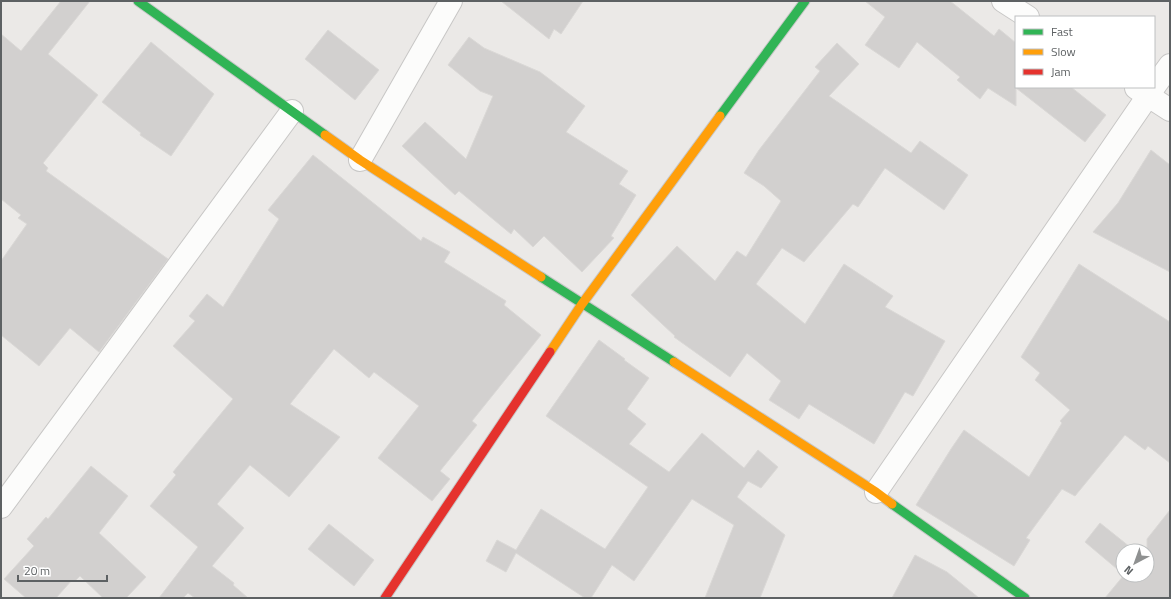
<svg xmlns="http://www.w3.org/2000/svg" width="1171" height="599" font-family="'Titillium Web',sans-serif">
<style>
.building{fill:#d2d0cf;stroke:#dad8d6}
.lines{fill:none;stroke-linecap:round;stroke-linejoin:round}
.street-casing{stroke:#c8c7c6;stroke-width:24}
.fast-casing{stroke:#c7c7c7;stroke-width:11}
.slow-casing{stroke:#c7c7c7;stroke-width:11}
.jam-casing{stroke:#c7c7c7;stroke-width:11}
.street{stroke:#fcfcfb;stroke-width:22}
.fast{stroke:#30b455;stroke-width:9}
.slow{stroke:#ff9f0a;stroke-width:9}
.jam{stroke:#e5322d;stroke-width:9}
</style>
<rect width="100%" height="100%" fill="#ebe9e7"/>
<g class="building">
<polygon points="61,1 90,1 48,54 98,95 43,163 48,168 46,171 168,259 99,352 70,328 39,366 1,335 1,261 27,224 18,218 21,215 1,199 1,34 21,51"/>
<polygon points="501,1 583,1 561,34 554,29 549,39"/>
<polygon points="865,1 950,1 994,36 999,29 1016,43 1016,87 1071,87 1106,115 1085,142 1016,88 1016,106 988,88 980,99 957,80 960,77 917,42 899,68 865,45 885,17"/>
<polygon points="328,30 379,70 355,100 305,59"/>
<polygon points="469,37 484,48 540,72 585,106 566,132 628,171 619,184 636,195 611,236 614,238 582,272 544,236 533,247 514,229 511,234 459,191 455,195 402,146 425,122 466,159 493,96 480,91 448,65"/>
<polygon points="151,42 214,94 171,156 140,135 141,133 102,102"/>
<polygon points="837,43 859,64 829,96 911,153 920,141 968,175 944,210 885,168 858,207 853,204 804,262 782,248 756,284 805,324 844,264 893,296 885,307 945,341 913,396 905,392 874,444 809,404 799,419 769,400 781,381 747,353 730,377 674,337 675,336 631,295 677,246 715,281 737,251 746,257 781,201 764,186 744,173 759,150 820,71 815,67"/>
<polygon points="1151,150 1170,165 1170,272 1093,232 1118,203"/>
<polygon points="313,155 421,241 423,237 450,252 444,262 506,301 504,305 541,335 472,421 477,425 440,471 450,479 432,501 378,458 419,406 374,372 369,378 334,349 290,404 340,437 289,497 250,465 217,504 244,528 212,566 234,583 233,585 248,598 195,598 188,593 183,598 159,598 198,547 150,506 176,475 173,472 233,399 173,346 195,321 189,316 207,294 223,307 279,219 268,210"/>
<polygon points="1079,264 1170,322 1170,463 1148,446 1145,450 1125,435 1075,496 1062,489 1026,538 1030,540 1014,566 916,505 951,449 964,430 1029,477 1062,423 1060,421 1070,410 1035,380 1040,373 1021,357"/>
<polygon points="599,340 625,359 624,360 649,378 627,409 646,424 629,444 669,472 702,433 744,468 758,450 778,467 761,488 748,481 737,497 785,535 760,598 705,598 734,525 692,499 634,581 612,565 591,598 585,598 516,553 506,572 486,561 497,540 516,550 541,509 605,549 648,487 546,416"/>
<polygon points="91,466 128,496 99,533 146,577 126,598 103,598 80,576 74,582 72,580 56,598 26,598 4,579 34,546 27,539 46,517 48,519"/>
<polygon points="1170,510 1170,598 1105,598 1124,575 1147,575 1147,539"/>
<polygon points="1100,523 1135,551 1123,551 1123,574 1085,542"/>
<polygon points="329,524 374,560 354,586 308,549"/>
<polygon points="915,555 947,572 979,598 892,598"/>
</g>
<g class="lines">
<defs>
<g id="street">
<polyline points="1003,1 1028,17"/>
<polyline points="1154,87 1170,65"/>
<polyline points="1136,88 1170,110"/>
<polyline points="360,160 451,1"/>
<polyline points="876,492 1154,87"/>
<polyline points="1,507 292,111"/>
</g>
<g id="fast">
<polyline points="138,1 325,135"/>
<polyline points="720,116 805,1"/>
<polyline points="541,277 674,362"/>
<polyline points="892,504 1025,598"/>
</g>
<g id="slow">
<polyline points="325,135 360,160 541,277"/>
<polyline points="550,352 582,304 720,116"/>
<polyline points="674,362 876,492 892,504"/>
</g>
<polyline id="jam" points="385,598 550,352"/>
</defs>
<use href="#street" class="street-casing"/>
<use href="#fast" class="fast-casing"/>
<use href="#slow" class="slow-casing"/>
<use href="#jam" class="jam-casing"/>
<use href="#street" class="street"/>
<use href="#fast" class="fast"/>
<use href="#slow" class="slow"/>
<use href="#jam" class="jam"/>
</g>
<rect width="1171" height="599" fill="none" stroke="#5d6163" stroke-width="4"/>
<rect x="1015" y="16" width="140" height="72" fill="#ffffff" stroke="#bec0c1"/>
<rect x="1023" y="29" width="20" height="6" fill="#30b455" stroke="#bec0c1"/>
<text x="1051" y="36" font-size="12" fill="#5d6163">Fast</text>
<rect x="1023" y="49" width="20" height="6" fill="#ff9f0a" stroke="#bec0c1"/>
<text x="1051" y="56" font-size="12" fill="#5d6163">Slow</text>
<rect x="1023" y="69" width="20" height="6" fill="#e5322d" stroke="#bec0c1"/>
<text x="1051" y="76" font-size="12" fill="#5d6163">Jam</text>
<g transform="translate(1135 563) rotate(221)"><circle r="19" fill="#ffffff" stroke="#bec0c1"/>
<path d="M0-3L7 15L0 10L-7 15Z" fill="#8f9191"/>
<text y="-6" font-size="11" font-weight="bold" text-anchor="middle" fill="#5d6163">N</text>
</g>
<path d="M18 575v6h89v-6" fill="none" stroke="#5d6163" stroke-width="2"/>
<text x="24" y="575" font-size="12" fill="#5d6163" stroke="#ffffff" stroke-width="3" paint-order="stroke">20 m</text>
</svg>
